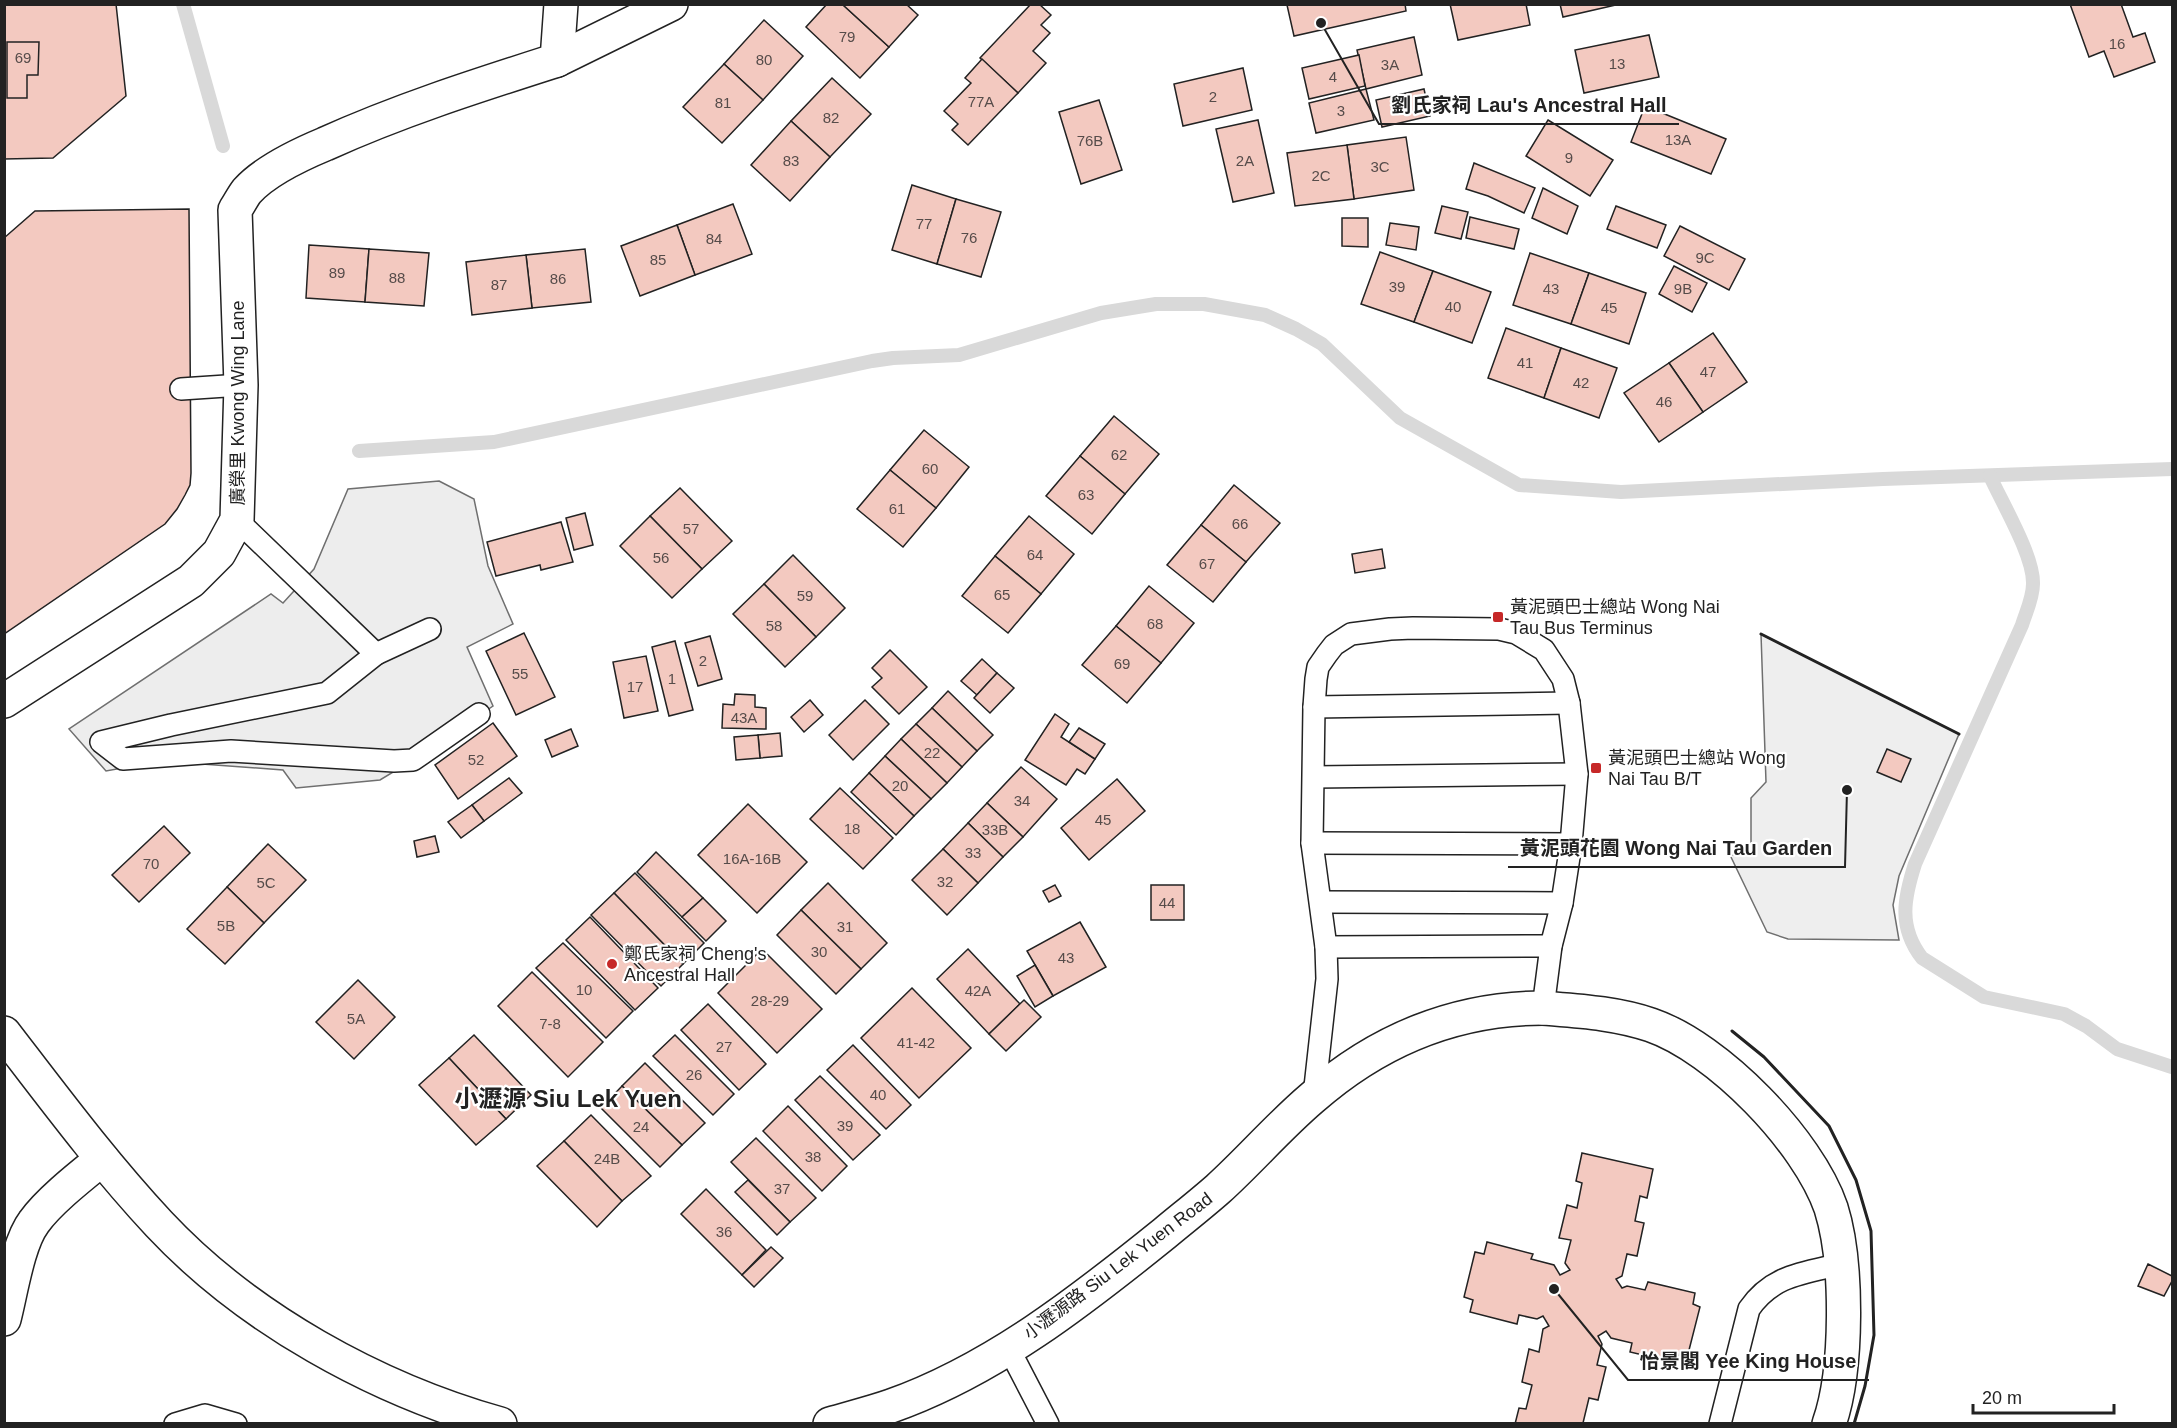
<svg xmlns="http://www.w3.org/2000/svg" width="2177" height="1428" font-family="Helvetica,'Noto Sans TC',sans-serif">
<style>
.green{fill:#eee;stroke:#6f6f6f;stroke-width:1.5}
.parking{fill:#ededed;stroke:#6f6f6f;stroke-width:1.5}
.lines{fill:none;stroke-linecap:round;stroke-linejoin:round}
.stream{stroke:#d9d9d9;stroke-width:14}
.building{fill:#f3c9c0;stroke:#222;stroke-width:1.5}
.service-casing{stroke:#222;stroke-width:24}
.minor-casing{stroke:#222;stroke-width:36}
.tertiary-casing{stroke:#222;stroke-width:36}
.service{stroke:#fff;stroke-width:21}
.minor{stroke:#fff;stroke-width:33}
.tertiary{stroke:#fff;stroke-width:33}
.wall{stroke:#222;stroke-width:3}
.poi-dot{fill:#c62828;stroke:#fff;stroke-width:2}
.labels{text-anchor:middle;stroke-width:4.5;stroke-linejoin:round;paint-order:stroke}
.number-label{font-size:15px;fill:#564c4a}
.street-label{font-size:18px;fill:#222;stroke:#fff}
.poi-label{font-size:18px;fill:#222;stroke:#fff;text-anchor:start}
.district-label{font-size:24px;font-weight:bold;fill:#222;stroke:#fff}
.leader{fill:none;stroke:#222;stroke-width:2}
.callout-dot{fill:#222;stroke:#fff;stroke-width:2}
.callout-label{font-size:20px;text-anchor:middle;font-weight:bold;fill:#222;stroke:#fff;stroke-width:4.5;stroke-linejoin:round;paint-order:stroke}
</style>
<rect width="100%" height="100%" fill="#fff"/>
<polygon class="green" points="1761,634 1959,734 1899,876 1893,905 1899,940 1788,939 1767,932 1730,855 1751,855 1751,798 1766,782"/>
<polygon class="parking" points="439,481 474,499 488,566 513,624 467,647 493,706 413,760 380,780 296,788 283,770 161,761 106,771 69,729 271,594 283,603 314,569 348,489"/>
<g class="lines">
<g class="stream">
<polyline points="183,4 223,146"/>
<polyline points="359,451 494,442 872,361 893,358 959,355 1101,313 1156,304 1204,304 1265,315 1296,329 1322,344 1400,418 1519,485 1621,492 1883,479 2172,469"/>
<path d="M1990,476C2002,503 2034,556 2033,584C2033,598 2026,612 2022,625L1915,864C1904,898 1898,927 1922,958L1984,997L2064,1014L2086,1026L2117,1049L2172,1067"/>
</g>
</g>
<g class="building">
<polygon points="4,4 116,4 126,96 53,158 4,159"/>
<polygon points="827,4 842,4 889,47 860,78 806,27"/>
<polygon points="842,4 906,4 918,15 889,47"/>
<polygon points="1031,4 1039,4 1051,15 1041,25 1050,33 1033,51 1046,63 1018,93 980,58"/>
<polygon points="1290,4 1405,4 1406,11 1294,36 1287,5"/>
<polygon points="1450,4 1526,4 1530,25 1458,40"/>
<polygon points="1560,4 1620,4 1563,17"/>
<polygon points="2070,4 2121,4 2133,37 2145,33 2155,62 2114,77 2104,51 2089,57"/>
<polygon points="764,20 803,56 763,100 724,64"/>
<polygon points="1649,35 1659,77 1584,93 1575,50"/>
<polygon points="1414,37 1422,75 1366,89 1357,50"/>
<polygon points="7,42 39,42 38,75 27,75 27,98 7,98"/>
<polygon points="1359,55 1365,86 1309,99 1302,68"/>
<polygon points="982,59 1018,93 968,145 952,130 958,124 944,111 971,83 965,78"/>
<polygon points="724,64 763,100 722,143 683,107"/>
<polygon points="1243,68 1252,110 1183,126 1174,84"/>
<polygon points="832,78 871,114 830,157 791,121"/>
<polygon points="1366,89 1374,120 1316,133 1309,103"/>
<polygon points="1424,89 1430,116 1382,127 1376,100"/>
<polygon points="1099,100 1122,170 1081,184 1059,112"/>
<polygon points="1645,106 1726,139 1711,174 1631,142"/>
<polygon points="1258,120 1274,193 1233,202 1216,129"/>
<polygon points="1548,120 1613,160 1590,196 1526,156"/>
<polygon points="791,121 830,157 790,201 751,165"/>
<polygon points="1406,137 1414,190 1354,199 1347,145"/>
<polygon points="1347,145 1354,199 1295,206 1287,153"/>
<polygon points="1474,163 1535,188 1524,213 1488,196 1466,189"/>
<polygon points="912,185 956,199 937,264 892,250"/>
<polygon points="1543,188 1578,206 1567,234 1532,218"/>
<polygon points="956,199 1001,212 981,277 937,264"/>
<polygon points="733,204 752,254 695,275 677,225"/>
<polygon points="1442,206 1468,212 1461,239 1435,233"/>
<polygon points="1616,206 1666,225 1657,248 1607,229"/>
<polygon points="189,209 191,473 190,485 185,495 177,509 165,524 4,634 4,238 35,211"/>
<polygon points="1470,217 1519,229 1514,249 1466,238"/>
<polygon points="1342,218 1368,218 1368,247 1342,246"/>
<polygon points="1390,223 1419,227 1416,250 1386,245"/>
<polygon points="677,225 695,275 640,296 621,246"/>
<polygon points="1680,226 1745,259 1729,290 1664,256"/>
<polygon points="309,245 369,249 365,302 306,298"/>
<polygon points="369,249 429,253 424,306 365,302"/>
<polygon points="585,249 591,302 532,308 526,255"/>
<polygon points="1380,252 1433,271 1414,322 1361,304"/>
<polygon points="1530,253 1589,273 1571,324 1513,305"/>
<polygon points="526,255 532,308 472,315 466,262"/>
<polygon points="1674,266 1707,283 1692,312 1659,294"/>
<polygon points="1433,271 1491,292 1472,343 1414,322"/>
<polygon points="1589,273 1646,293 1629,344 1571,324"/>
<polygon points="1506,328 1561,348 1544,398 1488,378"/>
<polygon points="1713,333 1747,382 1703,412 1669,363"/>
<polygon points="1561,348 1617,368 1599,418 1544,398"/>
<polygon points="1669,363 1703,412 1659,442 1624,393"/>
<polygon points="1114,416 1159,454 1125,494 1080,456"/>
<polygon points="924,430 969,467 936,508 890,470"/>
<polygon points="1080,456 1125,494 1092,534 1046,496"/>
<polygon points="890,470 936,508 903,547 857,509"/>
<polygon points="1234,485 1280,523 1246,562 1201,525"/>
<polygon points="680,488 732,541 702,569 650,516"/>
<polygon points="585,513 593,545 574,550 566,518"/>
<polygon points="650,516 702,569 672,598 620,546"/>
<polygon points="1029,516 1074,554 1041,594 995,556"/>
<polygon points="561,522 573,562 541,570 540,565 496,576 487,542"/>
<polygon points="1201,525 1246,562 1213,602 1167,565"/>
<polygon points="1382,549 1385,568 1355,573 1352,554"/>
<polygon points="793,555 845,608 816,637 764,584"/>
<polygon points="995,556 1041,594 1008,633 962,596"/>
<polygon points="764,584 816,637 785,667 733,614"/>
<polygon points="1149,586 1194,623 1161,663 1116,626"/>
<polygon points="1116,626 1161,663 1127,703 1082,665"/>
<polygon points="524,633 555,697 516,715 486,651"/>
<polygon points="710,636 722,679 698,686 685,643"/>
<polygon points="675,641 693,710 669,716 652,647"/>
<polygon points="890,650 927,687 899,714 872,687 882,678 872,668"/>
<polygon points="646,656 658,711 624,718 613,662"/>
<polygon points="982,659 997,673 977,695 961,681"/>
<polygon points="997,673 1014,688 990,713 974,698"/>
<polygon points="948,691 993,735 977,751 932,708"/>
<polygon points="735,694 755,695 755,707 766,708 766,729 722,728 723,704 734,705"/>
<polygon points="810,700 823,715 804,732 791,717"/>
<polygon points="865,700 889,724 853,760 829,735"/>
<polygon points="932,708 977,751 962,767 916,724"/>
<polygon points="1055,714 1069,724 1061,737 1095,759 1085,774 1077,769 1066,785 1025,760"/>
<polygon points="493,723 517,756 458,799 435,765"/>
<polygon points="916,724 962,767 947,783 901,739"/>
<polygon points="1079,728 1105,744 1095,759 1069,742"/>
<polygon points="571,729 578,746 552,757 545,740"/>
<polygon points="780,733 782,756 760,758 758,735"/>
<polygon points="758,735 760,758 736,760 734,737"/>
<polygon points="901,739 947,783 931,799 885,756"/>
<polygon points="1887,749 1911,759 1901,782 1877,772"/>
<polygon points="885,756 931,799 914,816 869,773"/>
<polygon points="1021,767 1057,799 1023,837 987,803"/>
<polygon points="869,773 914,816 896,835 851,792"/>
<polygon points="509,778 522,793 484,821 472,805"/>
<polygon points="1117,779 1145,811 1089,860 1061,828"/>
<polygon points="840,788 893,838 863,869 810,819"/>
<polygon points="987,803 1023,837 1003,857 968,823"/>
<polygon points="748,804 807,862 757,913 698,855"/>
<polygon points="472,805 484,821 461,838 448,822"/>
<polygon points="968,823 1003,857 978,883 943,849"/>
<polygon points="164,826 190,853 139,902 112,875"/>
<polygon points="435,836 439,852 417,857 414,841"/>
<polygon points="268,844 306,880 264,923 227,887"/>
<polygon points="943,849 978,883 947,915 912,880"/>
<polygon points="656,852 703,898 682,917 637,872"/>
<polygon points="635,873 704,943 683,964 614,893"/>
<polygon points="828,883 887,943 861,969 801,910"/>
<polygon points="1055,885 1061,896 1049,902 1043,891"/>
<rect x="1151" y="885" width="33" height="35"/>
<polygon points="227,887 264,923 225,964 187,929"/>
<polygon points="614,893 683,964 661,986 591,915"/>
<polygon points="703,898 726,921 706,941 682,917"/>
<polygon points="801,910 861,969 836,994 777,935"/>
<polygon points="590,917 658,988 635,1010 566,940"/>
<polygon points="1080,922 1106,967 1053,996 1027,951"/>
<polygon points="563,943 633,1011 606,1038 536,968"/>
<polygon points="762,949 822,1009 777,1053 718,993"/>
<polygon points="968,949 1020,1004 989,1034 937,979"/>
<polygon points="1035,965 1053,996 1035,1007 1017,976"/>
<polygon points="532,972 603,1042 568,1077 498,1006"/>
<polygon points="358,980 395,1017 354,1059 316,1022"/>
<polygon points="912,988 971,1048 919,1098 861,1038"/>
<polygon points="1024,1000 1041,1017 1006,1051 989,1034"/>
<polygon points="708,1004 766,1064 739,1090 681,1030"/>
<polygon points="474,1035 531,1095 506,1119 449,1058"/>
<polygon points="675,1035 734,1094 713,1115 653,1056"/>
<polygon points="853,1045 911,1105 886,1129 827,1070"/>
<polygon points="449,1058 506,1119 476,1145 419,1085"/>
<polygon points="645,1063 705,1123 682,1145 622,1086"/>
<polygon points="820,1076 880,1135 853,1160 795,1100"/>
<polygon points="622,1086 682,1145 660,1167 601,1108"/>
<polygon points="788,1106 847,1166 822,1191 763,1131"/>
<polygon points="591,1115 651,1176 622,1201 564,1141"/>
<polygon points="756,1138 816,1198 790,1222 731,1162"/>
<polygon points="564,1141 622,1201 597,1227 537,1166"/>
<polygon points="1582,1153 1653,1169 1647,1198 1640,1196 1635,1221 1644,1223 1637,1256 1627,1254 1622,1276 1616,1279 1622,1288 1627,1286 1645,1290 1648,1282 1695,1293 1693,1304 1700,1307 1688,1354 1680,1352 1677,1363 1630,1352 1632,1343 1611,1338 1606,1331 1598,1336 1602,1344 1597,1365 1606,1367 1598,1400 1589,1398 1583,1423 1587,1424 1515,1424 1519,1408 1526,1409 1532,1385 1522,1382 1529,1349 1539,1352 1543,1329 1549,1326 1543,1316 1537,1319 1519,1315 1517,1324 1470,1312 1473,1300 1464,1297 1475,1252 1484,1254 1487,1242 1533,1254 1531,1259 1554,1265 1560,1275 1570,1270 1565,1263 1571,1240 1559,1238 1567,1205 1577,1208 1582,1183 1576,1181"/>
<polygon points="748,1180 790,1222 777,1235 735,1192"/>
<polygon points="706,1189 766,1250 742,1275 681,1214"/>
<polygon points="771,1247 783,1258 754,1287 742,1275"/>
<polygon points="2148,1264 2172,1276 2172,1281 2164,1296 2138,1286"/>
</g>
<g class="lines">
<defs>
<g id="service">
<polyline points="181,389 241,385"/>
<polyline points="237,520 376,654 327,693 171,725 101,742 123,759 231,751 394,761 413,760 479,714"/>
<polyline points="376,654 430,629"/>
<polyline points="1314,707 1569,703"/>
<polyline points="1314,777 1577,774"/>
<polyline points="1312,843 1571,844"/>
<polyline points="1321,902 1562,903"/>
<polyline points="1326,947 1551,946"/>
<polyline points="1314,1096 1327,979 1326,947 1312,843 1314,707 1316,679 1318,667 1327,654 1334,645 1351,634 1390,629 1413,628 1499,629 1516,633 1544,650 1563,679 1569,703 1577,774 1571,844 1562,903 1551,946 1543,1008"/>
<polyline points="1009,1349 1048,1424"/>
<polyline points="175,1424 205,1415 236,1424"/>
<path d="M1720,1424L1749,1309C1772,1275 1804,1273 1841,1264"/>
</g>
<g id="minor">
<polyline points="557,60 671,4"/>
<path d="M4,701L191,581L219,553L237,520L241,385L235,210C239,204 243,196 247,191C265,171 301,154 325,144C400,110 479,85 557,60L561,4"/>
<path d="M1543,1008C1579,1011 1616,1013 1651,1025C1718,1048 1808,1141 1831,1208C1848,1262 1848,1370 1829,1424"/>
<path d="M4,1319C11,1292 18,1243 34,1222C49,1201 81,1176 102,1159"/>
</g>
<g id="tertiary">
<path d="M4,1033C54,1098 103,1164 159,1224C248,1319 376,1389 500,1424"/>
<path d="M830,1424C850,1418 871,1413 891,1406C993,1370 1082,1300 1165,1233C1183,1218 1201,1204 1218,1189C1250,1160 1279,1126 1312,1098C1378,1040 1456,1008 1543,1008"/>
</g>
</defs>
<use href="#service" class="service-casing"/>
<use href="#minor" class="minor-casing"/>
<use href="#tertiary" class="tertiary-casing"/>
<use href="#service" class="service"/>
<use href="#minor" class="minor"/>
<use href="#tertiary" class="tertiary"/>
<g class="wall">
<polyline points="1761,634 1959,734"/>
<polyline points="1732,1031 1764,1057 1829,1126 1856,1180 1871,1231 1874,1335 1865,1386 1854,1424"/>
</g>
</g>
<g class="poi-dot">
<rect x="1492" y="611" width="12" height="12" rx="3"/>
<rect x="1590" y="762" width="12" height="12" rx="3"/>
<circle cx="612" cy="964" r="6"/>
</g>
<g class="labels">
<g class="number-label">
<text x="847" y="42">79</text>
<text x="2117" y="49">16</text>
<text x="23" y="63">69</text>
<text x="764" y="65">80</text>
<text x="1617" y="69">13</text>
<text x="1390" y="70">3A</text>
<text x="1333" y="82">4</text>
<text x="1213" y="102">2</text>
<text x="981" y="107">77A</text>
<text x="723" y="108">81</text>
<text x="1341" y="116">3</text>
<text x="831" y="123">82</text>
<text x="1678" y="145">13A</text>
<text x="1090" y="146">76B</text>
<text x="1569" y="163">9</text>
<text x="791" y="166">83</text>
<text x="1245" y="166">2A</text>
<text x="1380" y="172">3C</text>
<text x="1321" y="181">2C</text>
<text x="924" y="229">77</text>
<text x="969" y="243">76</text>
<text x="714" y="244">84</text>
<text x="1705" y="263">9C</text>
<text x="658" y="265">85</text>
<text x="337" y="278">89</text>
<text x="397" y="283">88</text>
<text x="558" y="284">86</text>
<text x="499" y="290">87</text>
<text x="1397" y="292">39</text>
<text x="1551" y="294">43</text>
<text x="1683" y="294">9B</text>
<text x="1453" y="312">40</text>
<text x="1609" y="313">45</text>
<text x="1525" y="368">41</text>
<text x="1708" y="377">47</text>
<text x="1581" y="388">42</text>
<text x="1664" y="407">46</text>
<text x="1119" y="460">62</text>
<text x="930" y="474">60</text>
<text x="1086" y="500">63</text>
<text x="897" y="514">61</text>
<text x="1240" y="529">66</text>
<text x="691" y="534">57</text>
<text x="1035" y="560">64</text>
<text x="661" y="563">56</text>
<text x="1207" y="569">67</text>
<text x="1002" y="600">65</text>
<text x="805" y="601">59</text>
<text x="1155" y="629">68</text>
<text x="774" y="631">58</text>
<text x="703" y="666">2</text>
<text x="1122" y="669">69</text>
<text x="520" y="679">55</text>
<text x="672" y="684">1</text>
<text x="635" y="692">17</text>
<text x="744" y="723">43A</text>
<text x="932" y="758">22</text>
<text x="476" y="765">52</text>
<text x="900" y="791">20</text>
<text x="1022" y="806">34</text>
<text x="1103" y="825">45</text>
<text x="852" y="834">18</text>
<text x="995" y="835">33B</text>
<text x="973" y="858">33</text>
<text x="752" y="864">16A-16B</text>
<text x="151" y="869">70</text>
<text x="945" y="887">32</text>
<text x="266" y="888">5C</text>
<text x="1167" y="908">44</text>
<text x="226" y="931">5B</text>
<text x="845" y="932">31</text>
<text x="819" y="957">30</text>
<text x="1066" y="963">43</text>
<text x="584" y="995">10</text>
<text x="978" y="996">42A</text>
<text x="770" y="1006">28-29</text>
<text x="356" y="1024">5A</text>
<text x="550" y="1029">7-8</text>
<text x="916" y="1048">41-42</text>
<text x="724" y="1052">27</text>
<text x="694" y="1080">26</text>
<text x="878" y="1100">40</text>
<text x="845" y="1131">39</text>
<text x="641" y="1132">24</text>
<text x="813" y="1162">38</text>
<text x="607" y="1164">24B</text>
<text x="782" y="1194">37</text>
<text x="724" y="1237">36</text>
</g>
<g class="street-label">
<text transform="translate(238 403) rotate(-90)" y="6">廣榮里 Kwong Wing Lane</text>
<text transform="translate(1118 1266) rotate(-37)" y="6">小瀝源路 Siu Lek Yuen Road</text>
</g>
<g class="poi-label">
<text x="1510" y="613">黃泥頭巴士總站 Wong Nai<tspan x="1510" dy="21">Tau Bus Terminus</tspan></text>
<text x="1608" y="764">黃泥頭巴士總站 Wong<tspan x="1608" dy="21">Nai Tau B/T</tspan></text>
<text x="624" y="960">鄭氏家祠 Cheng's<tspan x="624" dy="21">Ancestral Hall</tspan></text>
</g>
<g class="district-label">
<text x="568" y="1107">小瀝源 Siu Lek Yuen</text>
</g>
</g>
<path class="leader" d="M1321 23L1379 124H1679M1847 790L1845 867H1508M1554 1289L1628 1380H1869"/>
<g class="callout-dot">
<circle cx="1321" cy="23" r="6"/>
<circle cx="1847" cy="790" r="6"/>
<circle cx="1554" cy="1289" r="6"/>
</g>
<g class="callout-label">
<text x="1529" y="112">劉氏家祠 Lau's Ancestral Hall</text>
<text x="1676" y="855">黃泥頭花園 Wong Nai Tau Garden</text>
<text x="1748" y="1368">怡景閣 Yee King House</text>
</g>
<rect width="2177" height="1428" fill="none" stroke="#222222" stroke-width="12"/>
<path d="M1973 1404v9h141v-9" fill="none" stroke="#222222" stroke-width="3"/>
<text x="1982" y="1404" font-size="18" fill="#222222" stroke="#ffffff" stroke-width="4.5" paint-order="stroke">20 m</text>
</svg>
